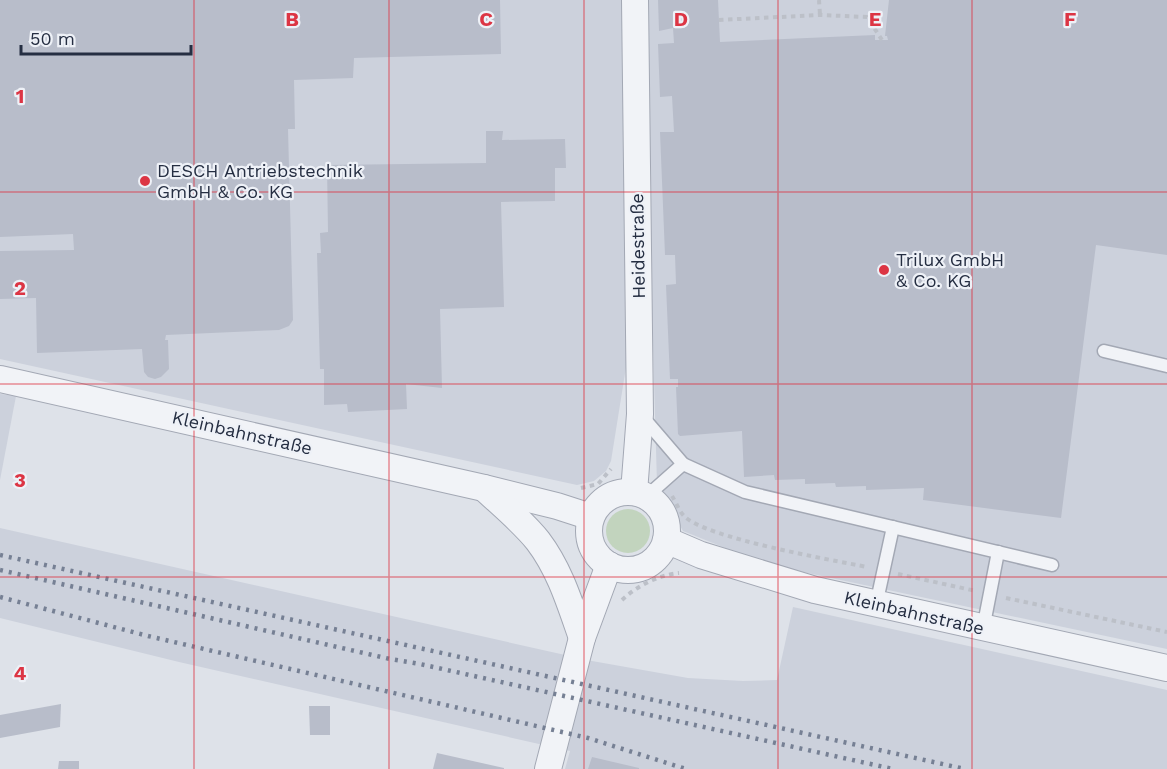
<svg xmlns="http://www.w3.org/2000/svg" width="1167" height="769" font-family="'Work Sans',sans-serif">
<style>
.built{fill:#ccd1dc}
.green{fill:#c2d4be}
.building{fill:#b8bdca}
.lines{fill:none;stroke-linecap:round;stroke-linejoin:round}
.lane-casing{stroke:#a3a8b4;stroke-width:15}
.street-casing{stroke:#a3a8b4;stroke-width:28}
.path{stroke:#bcc0c8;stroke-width:4;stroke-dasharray:4.5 4.5;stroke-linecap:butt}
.lane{stroke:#f1f3f7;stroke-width:12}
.street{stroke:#f1f3f7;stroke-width:26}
.rail{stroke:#768094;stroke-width:4.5;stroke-dasharray:3 6;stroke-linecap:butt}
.grid{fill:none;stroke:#dc3544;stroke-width:1.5;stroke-opacity:0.55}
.poi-dot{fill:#dc3544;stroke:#eef1f7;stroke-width:2}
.labels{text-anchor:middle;stroke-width:4.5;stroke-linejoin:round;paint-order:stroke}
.poi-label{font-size:18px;fill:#252e42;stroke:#eef1f7;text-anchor:start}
.street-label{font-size:18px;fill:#252e42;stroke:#eef1f7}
.grid-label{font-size:20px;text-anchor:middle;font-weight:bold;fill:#dc3544;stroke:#eef1f7;stroke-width:4.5;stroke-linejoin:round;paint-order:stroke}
</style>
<rect width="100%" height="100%" fill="#dee2e9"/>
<g class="built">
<polygon points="0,0 625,0 631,336 611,461 606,471 594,481 577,485 0,359"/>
<polygon points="643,0 1167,0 1167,649 765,564 683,531 657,484"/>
<polygon points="0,394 16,396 0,480"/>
<polygon points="0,528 592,661 688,678 743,681 777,680 793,607 1167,690 1167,769 565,769 570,751 179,662 0,618"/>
</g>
<circle class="green" cx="628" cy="531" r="22"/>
<g class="building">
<polygon points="0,0 500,0 501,54 354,58 353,78 294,80 295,129 288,129 293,320 289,326 279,330 166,335 165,340 168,340 169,369 161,377 155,379 148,377 144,372 142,349 37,353 36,298 0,299 0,251 74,250 73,234 0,237"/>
<polygon points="658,0 718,0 720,42 875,35 875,40 888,40 887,36 885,36 889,0 1167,0 1167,255 1096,245 1061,518 923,500 924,488 866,490 866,486 836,487 835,483 805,484 805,479 775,480 774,475 744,477 742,431 680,436 678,434 676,387 678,387 678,379 670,379 666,285 676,284 675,255 665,255 660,132 674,132 672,96 660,97 658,44 674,43 673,28 659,31"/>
<polygon points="486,131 503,131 502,140 565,139 566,168 555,168 555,201 501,202 504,307 440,309 442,388 406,384 407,409 348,412 347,404 324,405 324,369 320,369 317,253 321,253 320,233 328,232 327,165 486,163"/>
<polygon points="61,704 60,727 0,738 0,715"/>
<polygon points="309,706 330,706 330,735 310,735"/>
<polygon points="437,753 504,768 504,769 433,769"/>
<polygon points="592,757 639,768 639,769 588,769"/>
<polygon points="59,761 79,761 79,769 58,769"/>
</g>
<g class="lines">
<defs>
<g id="lane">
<polyline points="1104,351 1167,366"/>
<polyline points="641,415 683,464 647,496"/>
<polyline points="683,464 745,492 1052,565"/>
<polyline points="876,605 893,527"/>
<polyline points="983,629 998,552"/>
</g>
<g id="street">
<polyline points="0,379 484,488 557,506 591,517"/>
<path d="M484,488C502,505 523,522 538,541C560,570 570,604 582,638"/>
<polyline points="634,492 640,414 635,0"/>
<circle cx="628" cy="531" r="39"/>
<polyline points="666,540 701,555 815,590 1167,668"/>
<polyline points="548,769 582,638 609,565"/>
</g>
</defs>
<use href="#lane" class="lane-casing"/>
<use href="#street" class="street-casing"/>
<g class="path">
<polyline points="819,0 820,15"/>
<polyline points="719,20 820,15 867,17 882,40"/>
<polyline points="581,488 598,484 611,469"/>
<path d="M672,496C676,502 679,511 684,516C705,538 832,560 867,567"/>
<polyline points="898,574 976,591"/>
<polyline points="1006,598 1167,632"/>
<path d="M622,600C637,586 658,575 679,573"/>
</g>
<use href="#lane" class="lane"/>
<use href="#street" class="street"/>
<g class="rail">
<polyline points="0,555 965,769"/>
<polyline points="0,570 390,659 420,664 893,769"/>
<polyline points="0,597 148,636 588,738 686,769"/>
</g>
</g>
<path class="grid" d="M194,0V769M389,0V769M584,0V769M778,0V769M972,0V769M0,192H1167M0,384H1167M0,577H1167"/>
<g class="poi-dot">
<circle cx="145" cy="181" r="6"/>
<circle cx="884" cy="270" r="6"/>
</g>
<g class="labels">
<g class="poi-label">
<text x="157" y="177">DESCH Antriebstechnik<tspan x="157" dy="21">GmbH &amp; Co. KG</tspan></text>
<text x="896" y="266">Trilux GmbH<tspan x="896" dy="21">&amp; Co. KG</tspan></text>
</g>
<g class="street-label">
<text transform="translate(638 246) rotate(-91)" y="6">Heidestraße</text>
<text transform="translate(242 433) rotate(13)" y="6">Kleinbahnstraße</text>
<text transform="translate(914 613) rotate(13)" y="6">Kleinbahnstraße</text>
</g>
</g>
<g class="grid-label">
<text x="292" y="26">B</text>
<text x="486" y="26">C</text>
<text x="681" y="26">D</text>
<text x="875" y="26">E</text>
<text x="1070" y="26">F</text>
<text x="20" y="103">1</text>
<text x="20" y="295">2</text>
<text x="20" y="487">3</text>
<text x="20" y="680">4</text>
</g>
<path d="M21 45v9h170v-9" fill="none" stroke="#252e42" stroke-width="3"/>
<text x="30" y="45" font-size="18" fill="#252e42" stroke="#eef1f7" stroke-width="4.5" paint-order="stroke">50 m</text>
</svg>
